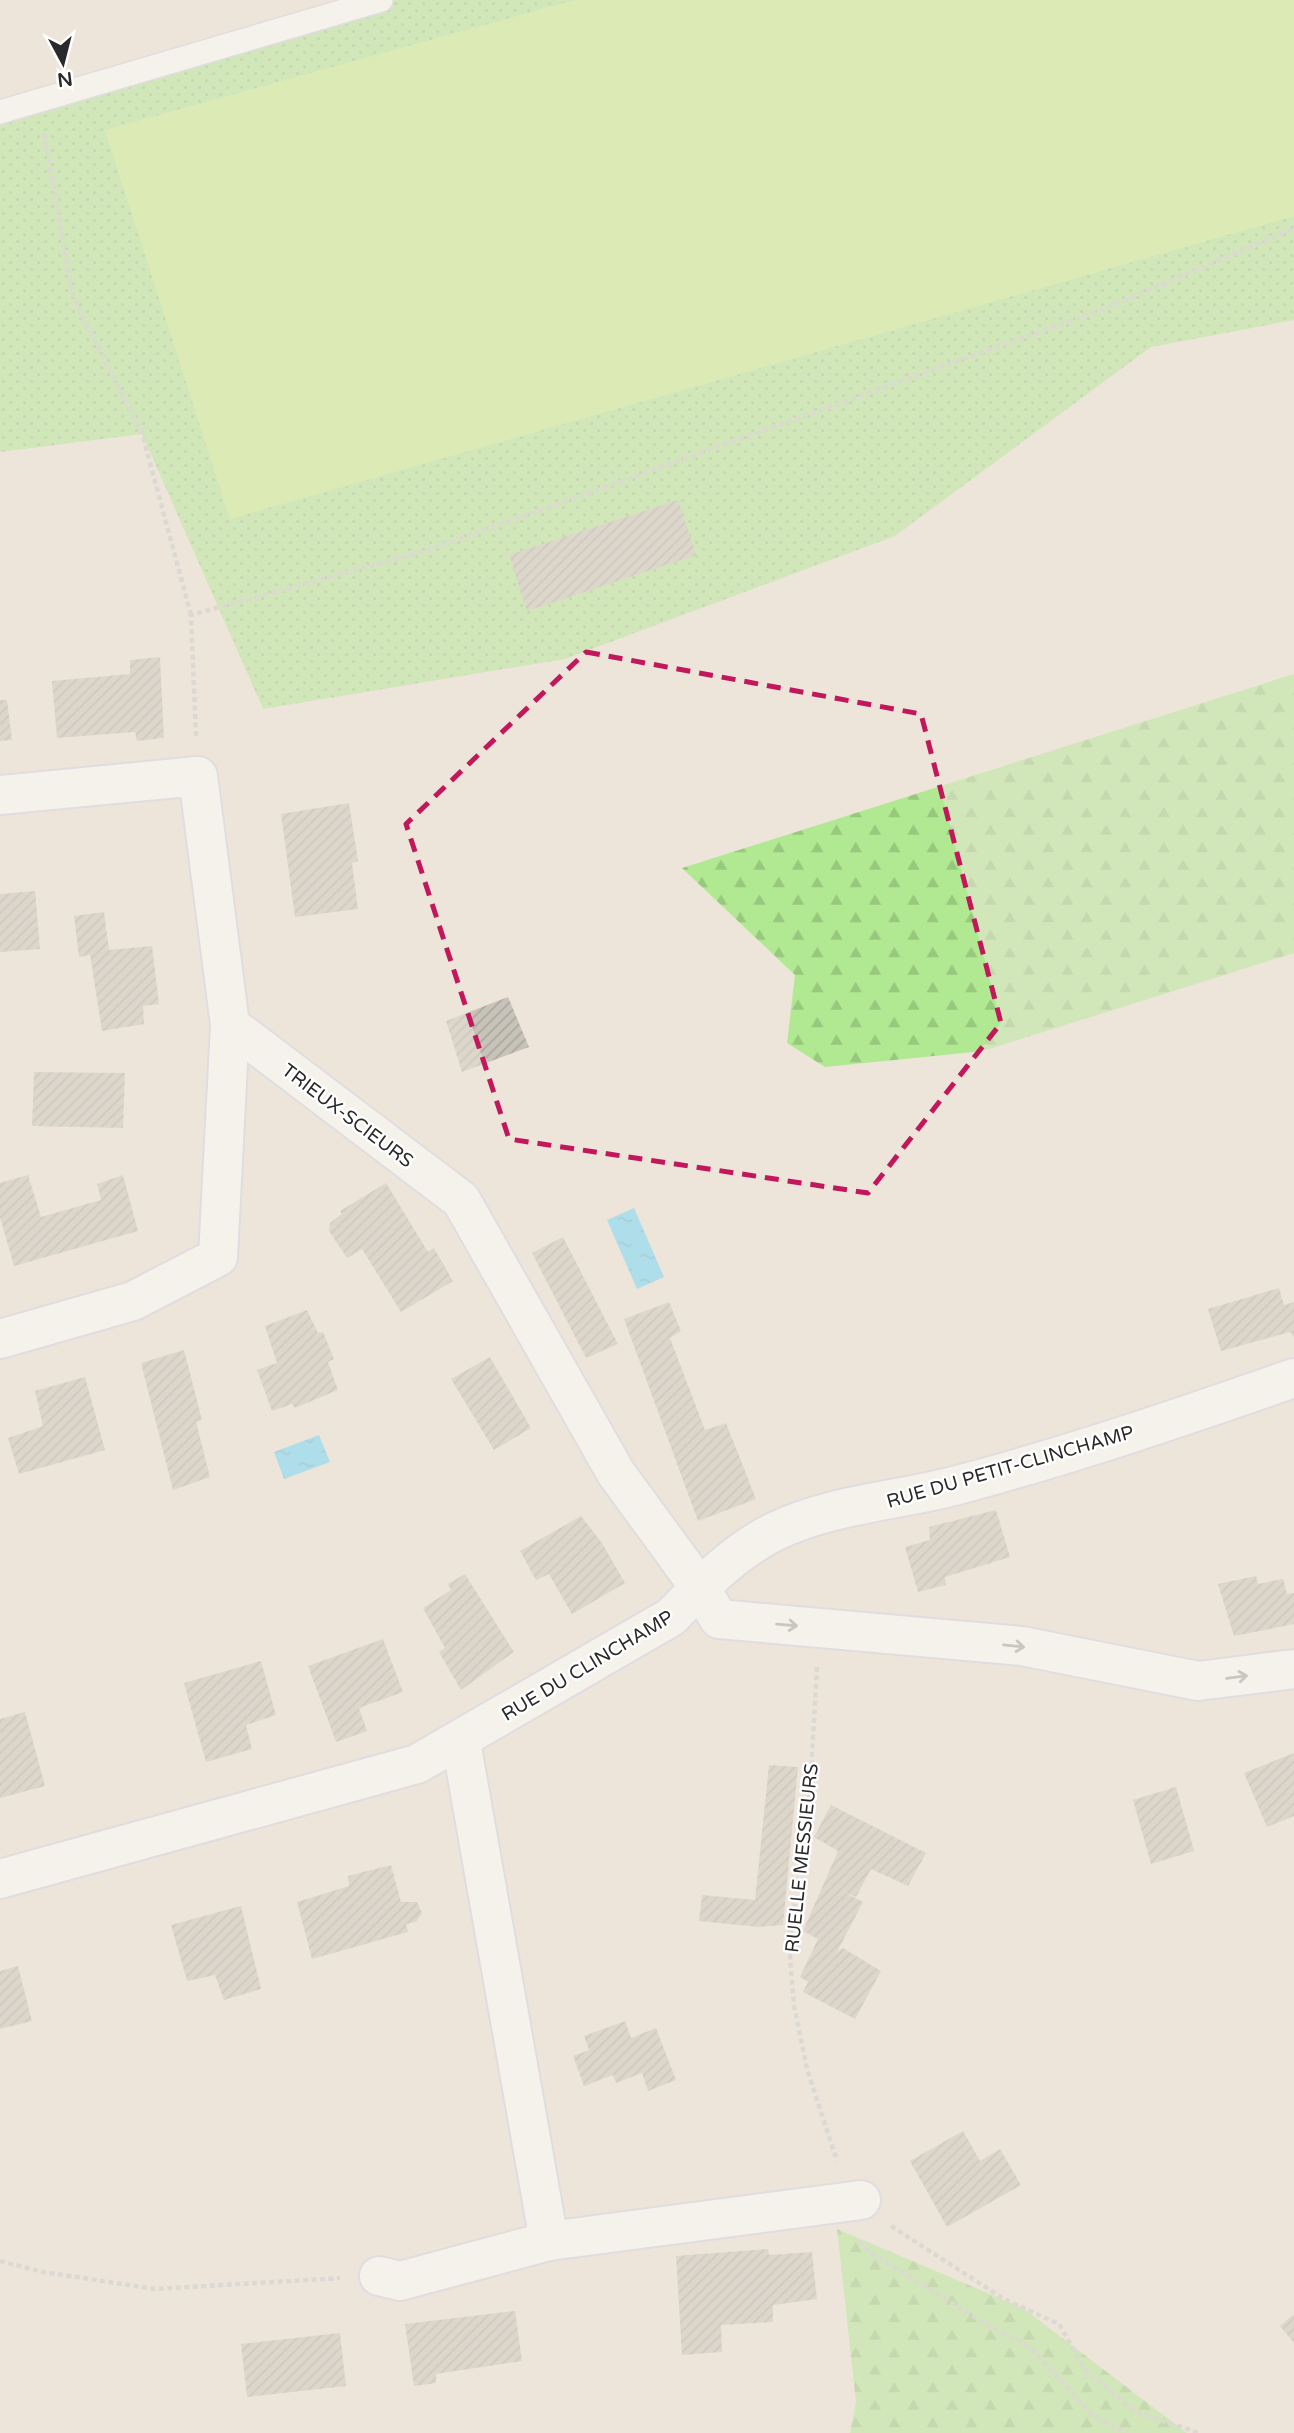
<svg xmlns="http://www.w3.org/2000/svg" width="1294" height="2433" font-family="'Varela Round',sans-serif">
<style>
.grass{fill:url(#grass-dots)}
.forest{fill:url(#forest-firs)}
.pitch{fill:#c8f28b}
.water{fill:url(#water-ripples)}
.building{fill:url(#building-hatch)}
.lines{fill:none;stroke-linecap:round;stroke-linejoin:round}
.lane-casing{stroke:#cfd3e4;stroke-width:26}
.street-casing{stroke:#cfd3e4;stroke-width:42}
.path{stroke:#c8c8c8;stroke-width:4.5;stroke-dasharray:5 3.5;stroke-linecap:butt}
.lane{stroke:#fff;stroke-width:23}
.street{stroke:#fff;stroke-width:38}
.oneway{stroke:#9f9f9f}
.marked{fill:none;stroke:#c2185b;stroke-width:5;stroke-dasharray:14 9;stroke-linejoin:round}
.labels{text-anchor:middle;stroke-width:5;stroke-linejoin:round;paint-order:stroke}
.street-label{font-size:19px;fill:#2a2a2a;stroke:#fff}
</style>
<defs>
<pattern id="grass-dots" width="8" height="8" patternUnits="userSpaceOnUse" patternTransform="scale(1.75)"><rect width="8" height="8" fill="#b0e991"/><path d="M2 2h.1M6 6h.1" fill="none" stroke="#98c87d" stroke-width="1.8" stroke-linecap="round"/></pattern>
<pattern id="forest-firs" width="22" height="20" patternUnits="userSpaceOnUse" patternTransform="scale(1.75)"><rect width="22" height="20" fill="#b0e991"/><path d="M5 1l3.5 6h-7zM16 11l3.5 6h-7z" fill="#98c87d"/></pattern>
<pattern id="water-ripples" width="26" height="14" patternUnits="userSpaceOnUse" patternTransform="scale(1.75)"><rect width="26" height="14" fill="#62d4fa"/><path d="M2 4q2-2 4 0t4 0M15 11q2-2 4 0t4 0" fill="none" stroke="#55b6d6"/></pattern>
<pattern id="building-hatch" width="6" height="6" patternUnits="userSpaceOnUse" patternTransform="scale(1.75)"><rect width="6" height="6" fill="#c8c3b9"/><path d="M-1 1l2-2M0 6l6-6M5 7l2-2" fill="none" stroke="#aca89f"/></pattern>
</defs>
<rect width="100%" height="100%" fill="#ede5da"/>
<polygon class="grass" points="342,0 1294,0 1294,320 1151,347 895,536 565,659 263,709 142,434 0,452 0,99"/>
<g class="forest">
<polygon points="1294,674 1294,953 983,1051 825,1067 787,1043 795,975 682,868"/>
<polygon points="837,2229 1023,2308 1187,2433 850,2433 856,2402"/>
</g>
<polygon class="pitch" points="575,0 1294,0 1294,216 230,519 105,130"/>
<g class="water">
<polygon points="634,1208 664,1277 637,1289 607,1220"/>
<polygon points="319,1435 330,1462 284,1479 274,1452"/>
</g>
<g class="building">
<polygon points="678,500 696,555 527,611 509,555"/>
<polygon points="160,657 164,738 137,741 135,732 57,738 52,681 130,674 130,660"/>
<polygon points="0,700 7,700 12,740 0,741"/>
<polygon points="349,803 358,861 352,863 358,909 295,917 281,814"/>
<polygon points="35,891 40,949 0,952 0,894"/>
<polygon points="104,912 109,950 152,946 159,1004 143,1006 144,1024 102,1031 90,955 79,957 74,916"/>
<polygon points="508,997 529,1047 462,1072 446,1021"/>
<polygon points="34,1072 125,1073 123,1128 32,1126"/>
<polygon points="28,1175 41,1217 101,1200 97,1184 123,1175 138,1231 14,1266 0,1217 0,1183"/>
<polygon points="386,1183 428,1252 434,1248 453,1281 401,1312 362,1249 347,1258 329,1231 330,1223 342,1214 340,1211"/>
<polygon points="563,1237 618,1344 586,1358 532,1253"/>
<polygon points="1279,1288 1284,1305 1294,1302 1294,1337 1290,1332 1221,1351 1208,1309"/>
<polygon points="669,1302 681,1331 670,1338 705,1430 726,1423 756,1499 698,1521 624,1319"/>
<polygon points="307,1310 318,1333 323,1332 334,1359 328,1362 338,1390 295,1408 292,1404 272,1411 257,1370 277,1363 265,1326"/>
<polygon points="184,1350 202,1420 196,1422 210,1477 173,1490 141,1363"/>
<polygon points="490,1357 531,1428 494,1450 451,1379"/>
<polygon points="85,1377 105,1450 19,1474 8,1438 43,1426 35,1391"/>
<polygon points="996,1510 1010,1557 945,1577 946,1585 918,1592 905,1547 930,1540 929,1527"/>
<polygon points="581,1516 602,1543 625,1583 572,1614 549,1574 536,1580 520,1551"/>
<polygon points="465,1574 514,1652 461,1690 439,1652 445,1648 423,1608 451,1590 448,1584"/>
<polygon points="1256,1576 1258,1584 1283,1579 1287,1594 1294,1593 1294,1624 1234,1636 1218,1584"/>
<polygon points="383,1639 403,1692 359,1708 367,1731 336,1742 308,1666"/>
<polygon points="261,1661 276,1715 246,1725 252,1749 206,1762 184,1683"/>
<polygon points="25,1712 45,1786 0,1798 0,1719"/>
<polygon points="1294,1753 1294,1816 1267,1827 1244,1773"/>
<polygon points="769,1765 798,1767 783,1925 758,1927 699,1921 702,1895 755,1900"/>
<polygon points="1176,1787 1194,1851 1151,1864 1133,1800"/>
<polygon points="831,1805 926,1853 908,1886 871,1869 856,1897 842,1891 863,1902 837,1952 843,1948 881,1971 855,2019 803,1992 808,1982 800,1977 818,1939 803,1931 838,1851 814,1837"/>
<polygon points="391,1865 401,1902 417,1902 422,1913 416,1922 406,1924 408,1932 312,1959 297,1902 349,1886 348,1876"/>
<polygon points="241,1906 261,1989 224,2000 215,1975 187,1981 171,1925"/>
<polygon points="18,1966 32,2021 0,2029 0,1971"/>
<polygon points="625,2021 631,2038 656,2028 676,2080 648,2091 642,2073 616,2083 613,2075 584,2086 573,2056 589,2050 584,2036"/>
<polygon points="963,2131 980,2161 1000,2149 1021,2185 947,2227 910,2161"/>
<polygon points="768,2249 769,2255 812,2252 817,2299 773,2305 773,2322 721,2325 722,2352 682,2355 676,2256"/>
<polygon points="515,2311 522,2361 436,2374 436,2383 414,2386 405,2324"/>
<polygon points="1294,2314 1294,2343 1280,2326"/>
<polygon points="340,2333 346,2386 247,2397 241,2344"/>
</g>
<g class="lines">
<defs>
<polyline id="lane" points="0,112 381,0"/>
<g id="street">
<polyline points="0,795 198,776 230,1025 461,1200 616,1473 700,1588 719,1619 1022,1646 1198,1681 1294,1669"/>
<polyline points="0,1339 133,1301 218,1257 230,1025"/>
<polyline points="461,1742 549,2241"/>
<path d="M0,1879L417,1764L671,1617C701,1586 735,1551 774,1532C828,1505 895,1501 954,1486C1068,1456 1182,1417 1294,1378"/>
<polyline points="379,2276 400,2281 549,2241 861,2200"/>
</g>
</defs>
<use href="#lane" class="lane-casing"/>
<use href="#street" class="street-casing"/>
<g class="path">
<polyline points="44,134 73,298 142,433 191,615"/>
<polyline points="196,736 191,615 432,549 1112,306 1294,228"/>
<polyline points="817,1667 810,1791 789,1944 794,2006 807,2069 837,2161"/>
<polyline points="891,2226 1004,2299 1059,2324 1086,2371 1136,2412 1199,2433"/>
<polyline points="859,2241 871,2253 991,2327 1019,2341 1035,2352 1092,2415 1127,2433"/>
<polyline points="0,2261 43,2272 155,2289 340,2278"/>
</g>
<use href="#lane" class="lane"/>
<use href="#street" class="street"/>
</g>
<defs><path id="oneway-shaft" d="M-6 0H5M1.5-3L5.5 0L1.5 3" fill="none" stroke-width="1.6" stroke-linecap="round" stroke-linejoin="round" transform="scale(1.75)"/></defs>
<g class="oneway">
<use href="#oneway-shaft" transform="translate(787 1625) rotate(5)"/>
<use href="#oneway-shaft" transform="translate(1014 1646) rotate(6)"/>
<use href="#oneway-shaft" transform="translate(1237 1677) rotate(-8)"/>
</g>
<path d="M0 0H1294V2433H0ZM586,652L921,714L1001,1023L868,1193L509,1139L406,824Z" fill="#ede5da" fill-opacity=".55" fill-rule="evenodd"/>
<path class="marked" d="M586,652L921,714L1001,1023L868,1193L509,1139L406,824Z"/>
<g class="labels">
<g class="street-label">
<text transform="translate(348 1115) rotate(37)" y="7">TRIEUX-SCIEURS</text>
<text transform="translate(1010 1466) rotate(-16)" y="7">RUE DU PETIT-CLINCHAMP</text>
<text transform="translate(587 1665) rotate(-31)" y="7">RUE DU CLINCHAMP</text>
<text transform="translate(801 1858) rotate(-84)" y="7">RUELLE MESSIEURS</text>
</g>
</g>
<g transform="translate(63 63) rotate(173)" stroke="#ffffff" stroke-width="5" paint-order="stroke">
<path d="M0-5L12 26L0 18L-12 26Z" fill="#2a2a2a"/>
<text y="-10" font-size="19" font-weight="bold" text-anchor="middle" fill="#2a2a2a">N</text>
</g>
</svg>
